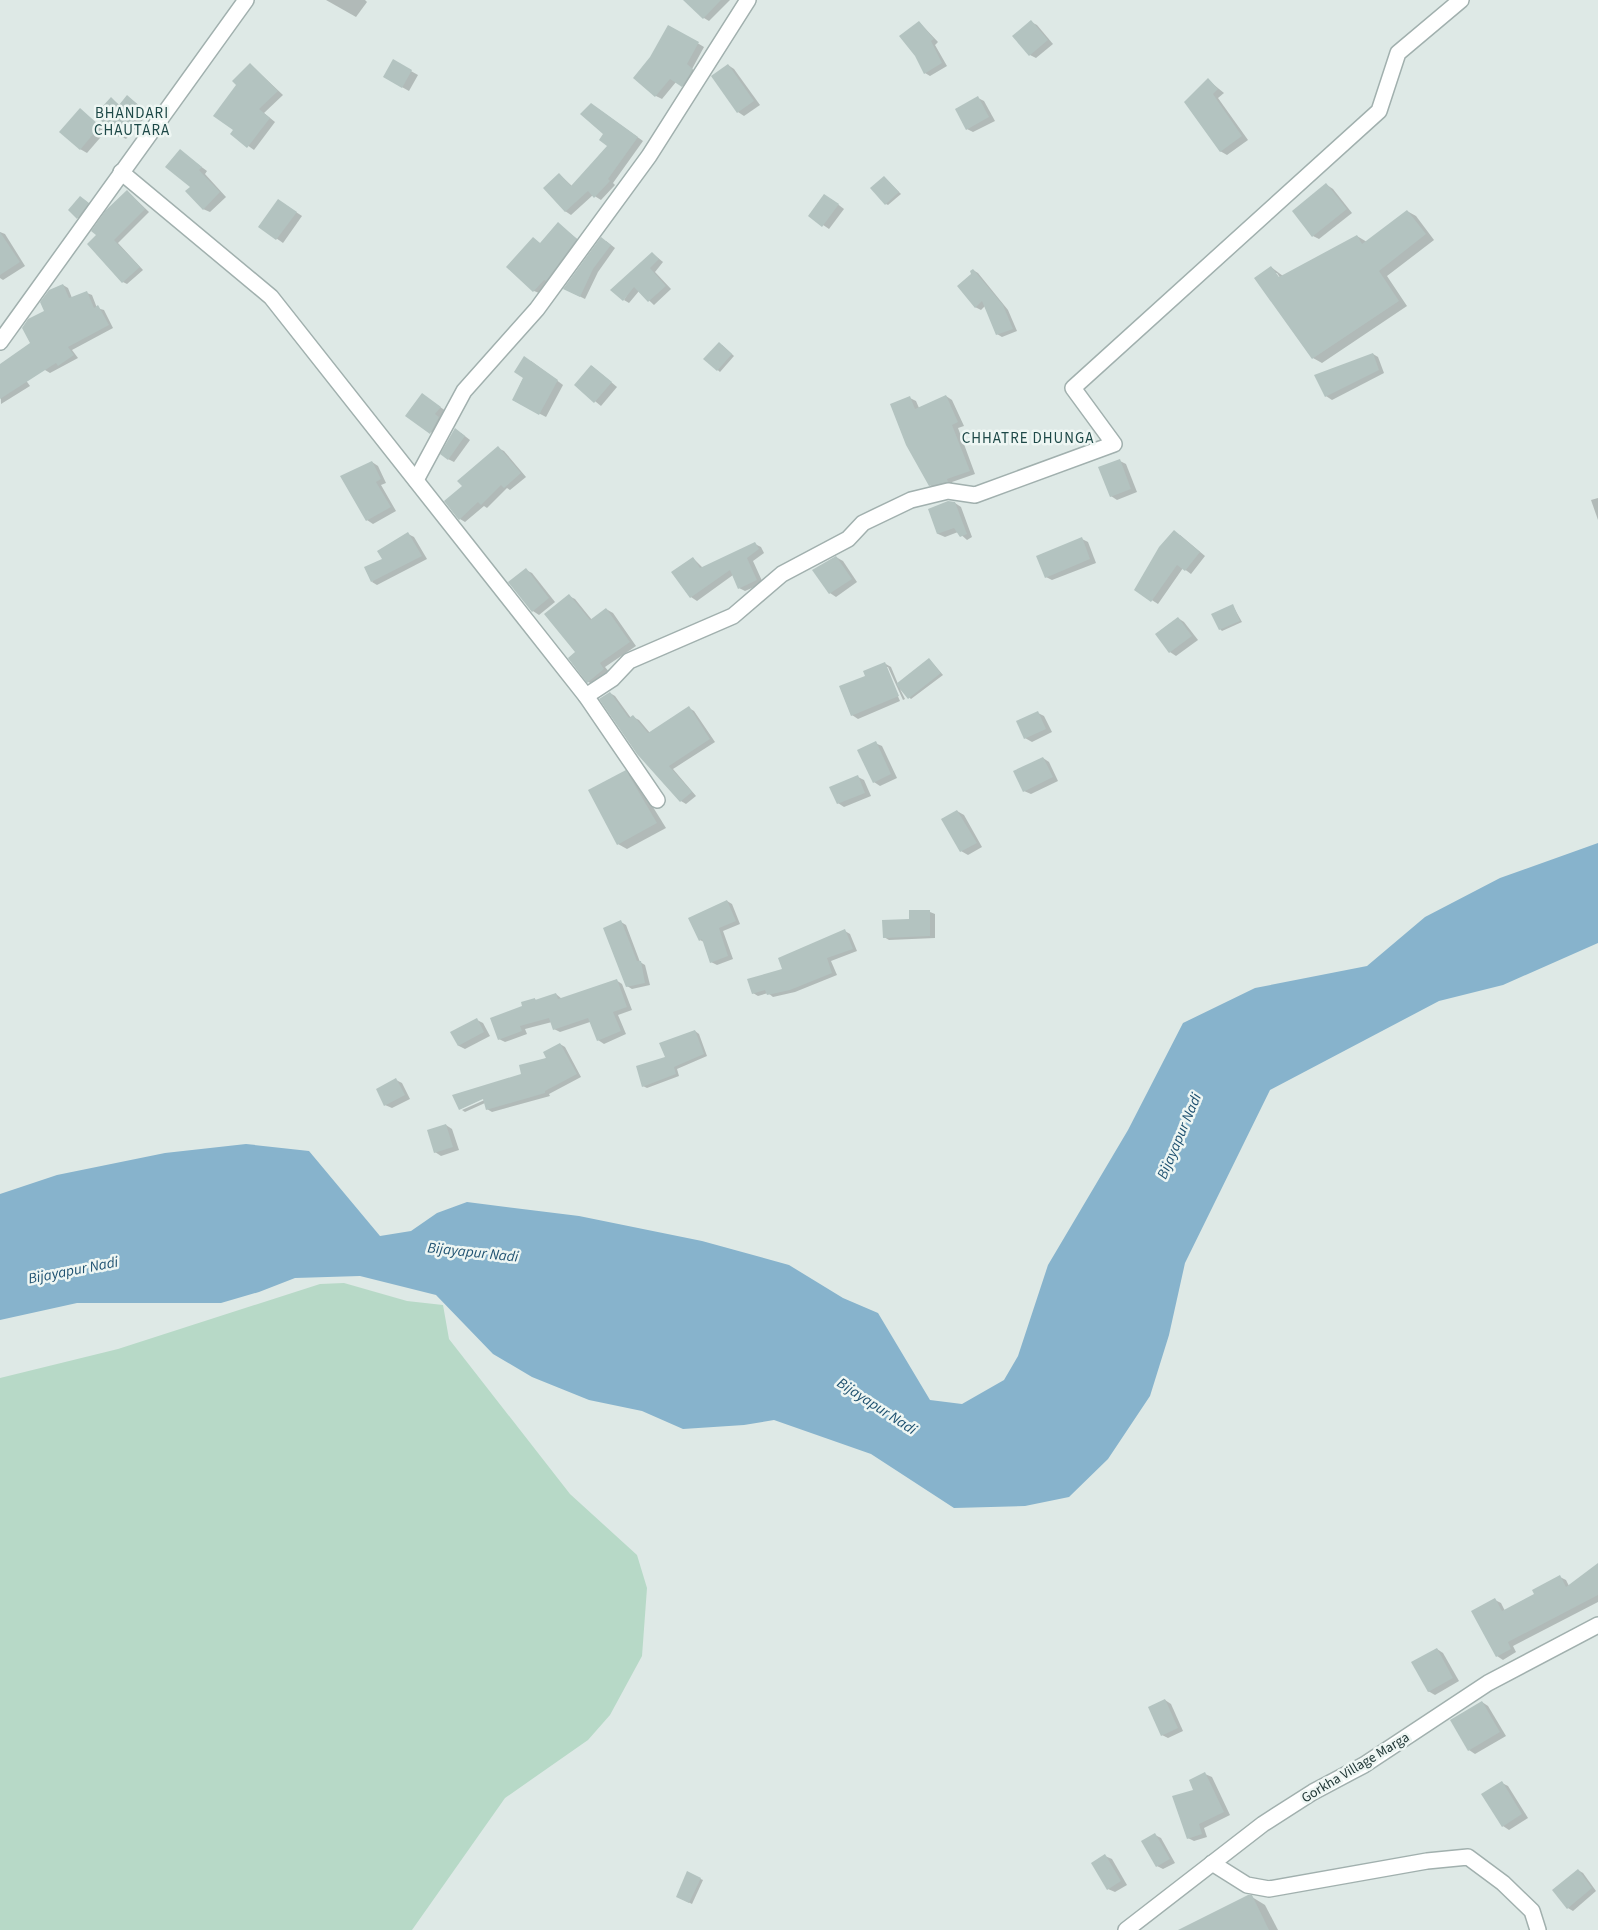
<svg xmlns="http://www.w3.org/2000/svg" width="1598" height="1930" font-family="'Source Sans 3',sans-serif">
<style>
.green{fill:#b7d9c7}
.water{fill:#87b3cc}
.shadow{fill:#0003;fill-rule:evenodd}
.building{fill:#b3c3c0}
.lines{fill:none;stroke-linecap:round;stroke-linejoin:round}
.street-casing{stroke:#a1b0ae;stroke-width:18}
.street{stroke:#fff;stroke-width:15}
.labels{text-anchor:middle;stroke-width:5;stroke-linejoin:round;paint-order:stroke}
.street-label{font-size:14px;fill:#203736;stroke:#eef6f3}
.neighbourhood-label{font-size:15px;letter-spacing:1px;fill:#1d4847;stroke:#eef6f3}
.water-label{font-size:15px;font-style:italic;fill:#1e5170;stroke:#eef6f3}
</style>
<rect width="100%" height="100%" fill="#dee9e6"/>
<polygon class="green" points="344,1283 407,1301 443,1305 449,1339 570,1494 637,1555 647,1588 642,1656 610,1715 588,1740 505,1798 412,1930 0,1930 0,1378 118,1349 320,1284"/>
<polygon class="water" points="1598,843 1598,943 1503,985 1439,1001 1270,1090 1185,1263 1169,1335 1150,1396 1108,1459 1069,1497 1025,1506 954,1508 871,1454 774,1420 744,1425 683,1429 642,1411 589,1400 532,1377 493,1354 436,1295 360,1276 295,1278 259,1292 221,1303 77,1303 0,1320 0,1194 57,1175 165,1153 246,1144 309,1151 380,1236 411,1231 437,1213 467,1202 579,1216 702,1241 789,1265 843,1298 878,1313 930,1400 962,1404 1004,1380 1018,1356 1048,1265 1128,1130 1183,1023 1255,988 1367,966 1425,917 1500,878"/>
<g class="shadow">
<polygon points="326,0 365,0 367,2 356,17"/>
<polygon points="689,0 730,0 709,21 704,18"/>
<polygon points="919,22 938,42 935,45 947,66 930,76 925,73"/>
<polygon points="1031,22 1037,25 1053,44 1036,58 1030,55"/>
<polygon points="669,26 704,47 692,69 698,73 688,89 676,82 662,99 656,96 651,58"/>
<polygon points="393,61 418,75 409,91 384,77"/>
<polygon points="251,65 283,95 264,113 275,122 254,150 232,134"/>
<polygon points="728,65 734,69 760,105 744,116 738,112"/>
<polygon points="1208,80 1224,93 1218,98 1248,140 1227,155 1220,151"/>
<polygon points="128,97 149,113 126,139 120,136 111,99 121,106"/>
<polygon points="978,98 984,101 995,121 973,132 967,129"/>
<polygon points="597,108 643,141 613,183 615,185 601,200 593,195 571,215 565,211 559,174 572,186 609,145"/>
<polygon points="80,110 106,131 87,153 80,149"/>
<polygon points="180,151 207,171 205,174 226,197 210,212 203,209 192,187"/>
<polygon points="884,177 901,194 888,205 886,204"/>
<polygon points="1327,185 1333,189 1352,213 1319,239 1313,236"/>
<polygon points="127,191 149,212 118,243 143,270 127,284 123,282 98,235"/>
<polygon points="83,199 91,205 80,219 78,218"/>
<polygon points="831,199 844,209 829,229 810,216"/>
<polygon points="284,204 302,216 283,243 259,226"/>
<path d="M1407,211L1416,216L1434,240L1387,276L1407,306L1322,363L1313,358L1271,267L1283,276L1357,236L1367,242ZM1274,273H1277L1283,282Z"/>
<polygon points="558,224 581,242 539,293 534,291 534,239 541,244"/>
<polygon points="0,232 5,234 25,266 3,280 0,278"/>
<polygon points="606,241 615,248 598,272 585,299 569,291"/>
<polygon points="652,253 663,262 655,272 671,289 654,305 639,291 629,303 624,300"/>
<polygon points="973,270 978,273 1008,310 1017,331 1002,337 997,334 985,306 981,310 975,307"/>
<polygon points="63,285 68,288 72,298 87,293 92,295 97,308 104,310 113,328 72,350 78,358 50,373 45,370 46,311"/>
<polygon points="722,345 734,356 720,372 705,359"/>
<polygon points="1373,354 1378,357 1384,373 1332,400 1326,396"/>
<polygon points="531,361 563,385 546,417 513,400"/>
<polygon points="15,365 30,386 1,404 0,369"/>
<polygon points="592,366 617,387 601,406 575,385"/>
<polygon points="946,396 952,400 964,426 958,428 975,474 952,482 953,485 937,489 930,485 910,398 916,401 919,408"/>
<polygon points="428,399 446,411 437,436 407,416"/>
<polygon points="461,433 470,440 454,462 448,459"/>
<polygon points="498,448 504,451 526,477 510,490 507,488 487,508 484,506 465,522 460,519 463,486"/>
<polygon points="1120,461 1126,464 1137,492 1117,500 1111,496"/>
<polygon points="372,462 378,466 386,483 381,485 396,511 373,524 367,520"/>
<polygon points="1598,498 1598,520 1591,500"/>
<polygon points="955,503 961,507 972,537 967,540 958,532 945,537 938,534 930,510"/>
<polygon points="408,534 414,537 427,559 377,585 372,582 384,559"/>
<polygon points="1180,535 1205,556 1191,574 1183,568 1158,604 1136,590"/>
<polygon points="1082,539 1088,542 1096,563 1052,580 1046,577"/>
<polygon points="755,544 761,547 764,553 753,561 763,583 745,591 739,588 733,575 697,601 691,597 693,558 703,568"/>
<polygon points="836,557 843,561 857,582 836,597 830,593"/>
<polygon points="526,570 532,573 555,602 539,615 533,611"/>
<polygon points="569,596 575,599 592,620 606,609 613,613 636,646 605,667 610,673 595,685 588,682 576,652"/>
<polygon points="1233,606 1242,622 1222,631 1220,629"/>
<polygon points="1178,618 1184,622 1198,640 1176,656 1170,652"/>
<polygon points="930,660 943,675 911,699 900,689 905,699 903,700 888,667 885,667 900,701 858,719 852,715 867,676 884,663 891,667 898,684"/>
<polygon points="610,693 615,696 631,718 633,717 639,720 650,733 689,708 694,711 715,742 673,769 696,796 686,804 681,801"/>
<polygon points="1038,713 1044,716 1052,732 1032,742 1025,738"/>
<polygon points="875,743 882,746 897,778 880,786 874,782"/>
<polygon points="1043,758 1049,762 1058,781 1031,794 1024,791"/>
<polygon points="625,772 635,778 666,828 627,849 618,844"/>
<polygon points="858,777 864,780 871,796 844,807 838,803"/>
<polygon points="957,811 964,815 982,847 968,855 961,851 943,819"/>
<polygon points="727,901 732,904 740,924 723,931 733,959 717,965 711,962 704,942 700,940"/>
<polygon points="930,912 935,914 935,938 889,940 884,937 910,921"/>
<polygon points="621,922 626,925 640,962 645,965 650,985 632,989 627,986"/>
<polygon points="845,931 850,934 857,951 831,961 837,975 795,992 773,997 768,993 758,996 753,993 784,970"/>
<polygon points="616,980 622,984 632,1010 618,1015 626,1034 604,1044 598,1040 590,1022 560,1032 554,1029 552,1022 525,1029 527,1034 505,1042 499,1039 523,1007 535,999 537,1001 556,994 562,999"/>
<polygon points="477,1020 483,1023 490,1036 465,1049 459,1046 452,1033"/>
<polygon points="695,1031 699,1034 707,1056 677,1069 679,1076 647,1088 643,1086 667,1058"/>
<polygon points="560,1044 565,1047 581,1077 549,1094 550,1096 492,1112 487,1109 485,1103 465,1112 462,1110 489,1098 488,1096 460,1109 454,1095 523,1075 520,1066 548,1058 545,1052"/>
<polygon points="396,1080 402,1083 410,1099 392,1108 385,1105"/>
<polygon points="446,1125 452,1129 459,1150 441,1156 435,1152"/>
<polygon points="1598,1565 1598,1602 1513,1646 1516,1652 1503,1660 1497,1656 1495,1600 1501,1603 1505,1611 1536,1594 1560,1577 1566,1580 1569,1586"/>
<polygon points="1437,1649 1443,1653 1459,1681 1435,1695 1428,1691"/>
<polygon points="1165,1700 1171,1704 1183,1731 1168,1738 1162,1735"/>
<polygon points="1482,1702 1488,1706 1506,1736 1475,1754 1469,1750"/>
<polygon points="1205,1774 1212,1777 1230,1815 1204,1828 1207,1837 1194,1841 1188,1838 1195,1790"/>
<polygon points="1502,1783 1508,1786 1528,1818 1509,1830 1503,1826"/>
<polygon points="1155,1835 1161,1838 1175,1863 1163,1869 1157,1866"/>
<polygon points="1105,1856 1112,1859 1127,1885 1115,1892 1108,1889"/>
<polygon points="1578,1870 1583,1873 1596,1891 1573,1911 1568,1908"/>
<polygon points="687,1873 703,1880 692,1904 680,1898"/>
<polygon points="1252,1897 1265,1905 1278,1930 1188,1930"/>
</g>
<g class="building">
<polygon points="683,0 721,0 703,19"/>
<polygon points="1031,20 1048,40 1029,56 1012,36"/>
<polygon points="919,21 934,39 931,41 942,63 924,74 915,56 899,36"/>
<polygon points="668,25 699,42 687,64 693,69 682,87 670,79 655,97 633,78 650,57"/>
<polygon points="393,59 412,70 402,88 383,77"/>
<polygon points="250,63 278,91 259,109 270,118 247,148 230,134 233,130 213,116 236,85 232,81"/>
<polygon points="728,64 754,101 737,113 711,76"/>
<polygon points="1208,78 1218,89 1213,94 1242,136 1220,152 1184,102"/>
<polygon points="127,95 144,110 119,137 95,115 111,97 119,105"/>
<polygon points="978,96 989,117 966,130 955,109"/>
<polygon points="591,103 638,137 608,179 610,181 594,198 588,191 565,212 543,188 559,173 571,186 607,146 599,140 603,134 580,114"/>
<polygon points="80,108 100,126 80,150 59,132"/>
<polygon points="180,149 202,167 199,170 220,192 203,210 185,191 190,187 165,167"/>
<polygon points="884,176 899,192 885,205 870,188"/>
<polygon points="1326,183 1347,209 1312,237 1292,211"/>
<polygon points="127,190 145,209 114,240 140,267 122,283 87,244 96,235 91,231 106,210"/>
<polygon points="824,194 839,204 822,227 808,216"/>
<polygon points="80,196 89,203 77,219 68,210"/>
<polygon points="278,199 297,212 276,240 258,227"/>
<polygon points="1407,210 1426,234 1379,271 1399,301 1312,359 1254,278 1271,266 1279,277 1357,235 1362,244"/>
<polygon points="558,222 577,239 546,281 544,280 533,292 506,267 533,237 540,243"/>
<polygon points="0,232 20,262 0,275"/>
<polygon points="601,237 611,245 593,269 580,297 563,289"/>
<polygon points="652,252 659,259 650,268 666,286 648,302 634,287 623,301 610,290"/>
<polygon points="973,269 1003,305 1013,329 996,335 982,301 975,308 957,286 971,274 970,271"/>
<polygon points="63,284 69,298 87,291 94,308 98,305 109,325 68,347 74,355 58,366 56,363 0,399 0,364 30,343 22,328 28,319 44,311 40,302 49,290"/>
<polygon points="719,342 732,354 717,371 703,359"/>
<polygon points="1373,353 1379,370 1325,397 1314,375"/>
<polygon points="524,356 558,380 539,415 512,400 523,378 514,372"/>
<polygon points="591,365 612,382 594,403 574,385"/>
<polygon points="422,393 441,407 435,414 439,417 430,434 405,416"/>
<polygon points="946,395 958,422 952,425 970,471 947,479 948,482 929,486 906,445 890,404 910,396 915,409"/>
<polygon points="455,428 465,436 448,460 440,454"/>
<polygon points="498,446 521,473 504,488 501,485 481,505 478,502 459,520 444,501 462,486 457,481"/>
<polygon points="1120,459 1131,489 1110,497 1098,467"/>
<polygon points="372,461 381,479 376,482 391,507 366,521 340,476"/>
<polygon points="948,501 955,502 967,534 960,537 954,528 937,534 928,509"/>
<polygon points="1174,530 1200,552 1185,571 1177,565 1151,602 1134,590 1159,547"/>
<polygon points="408,532 422,556 371,582 364,567 382,559 377,551"/>
<polygon points="1082,537 1090,559 1045,578 1036,556"/>
<polygon points="755,542 759,549 747,558 757,580 738,589 730,570 690,598 671,572 693,557 700,568"/>
<polygon points="836,556 852,579 829,594 812,570"/>
<polygon points="526,568 549,598 532,612 508,582"/>
<polygon points="569,594 590,620 606,608 630,642 600,663 604,669 587,683 568,658 575,652 544,614"/>
<polygon points="1233,604 1240,621 1219,630 1211,614"/>
<polygon points="1178,617 1192,636 1169,653 1155,634"/>
<polygon points="929,658 941,673 908,699 896,684"/>
<polygon points="885,662 899,696 851,716 839,686 865,676 863,671"/>
<polygon points="610,692 629,718 633,715 648,733 689,706 710,739 669,766 692,792 680,802 637,754 599,699"/>
<polygon points="1038,711 1046,729 1024,739 1016,721"/>
<polygon points="876,741 891,774 873,783 857,750"/>
<polygon points="1043,757 1053,777 1023,792 1013,771"/>
<polygon points="626,770 657,823 617,845 588,790"/>
<polygon points="858,775 865,793 837,804 829,787"/>
<polygon points="957,810 977,843 960,852 941,819"/>
<polygon points="727,900 736,921 719,928 728,956 710,963 702,939 699,941 688,918"/>
<polygon points="909,910 930,910 930,936 883,938 882,920 909,919"/>
<polygon points="621,920 637,961 641,961 645,983 626,987 603,928"/>
<polygon points="845,929 853,949 827,958 832,973 790,990 767,995 765,990 752,994 747,979 782,969 778,958"/>
<polygon points="617,979 627,1007 613,1012 621,1031 597,1041 588,1018 553,1030 549,1018 520,1026 522,1031 498,1040 490,1018 522,1006 521,1002 535,998 535,1000 556,993 558,999"/>
<polygon points="477,1018 484,1032 458,1046 450,1032"/>
<polygon points="695,1030 704,1054 674,1067 676,1074 642,1087 636,1066 665,1057 659,1043"/>
<polygon points="560,1043 577,1074 545,1091 545,1093 486,1110 483,1099 459,1110 452,1095 521,1074 519,1065 546,1058 543,1052"/>
<polygon points="396,1078 405,1095 384,1106 376,1089"/>
<polygon points="446,1124 453,1147 434,1153 427,1130"/>
<polygon points="1598,1563 1598,1595 1508,1642 1511,1649 1496,1657 1471,1611 1495,1598 1502,1611 1534,1594 1532,1590 1560,1575 1566,1587"/>
<polygon points="1437,1648 1453,1678 1428,1692 1411,1662"/>
<polygon points="1165,1699 1178,1728 1161,1736 1148,1707"/>
<polygon points="1482,1701 1500,1732 1468,1751 1450,1720"/>
<polygon points="1205,1772 1224,1812 1199,1824 1202,1834 1187,1839 1172,1796 1193,1790 1189,1780"/>
<polygon points="1502,1781 1522,1814 1502,1827 1481,1794"/>
<polygon points="1155,1833 1170,1859 1156,1867 1141,1841"/>
<polygon points="1105,1854 1121,1881 1107,1890 1091,1863"/>
<polygon points="1578,1869 1592,1888 1567,1909 1552,1890"/>
<polygon points="687,1871 701,1878 689,1903 676,1897"/>
<polygon points="1248,1895 1252,1895 1269,1930 1178,1930"/>
</g>
<g class="lines">
<defs>
<g id="street">
<polyline points="121,172 271,297 586,696 657,800"/>
<polyline points="0,342 246,0"/>
<polyline points="416,480 464,391 537,309 649,156 748,0"/>
<polyline points="586,696 612,679 629,661 733,616 782,574 848,539 863,523 911,500 948,491 975,495 1114,444 1073,388 1379,111 1398,53 1461,0"/>
<polyline points="1212,1863 1247,1885 1269,1889 1427,1861 1468,1857 1503,1883 1532,1911 1538,1930"/>
<polyline points="1126,1930 1263,1824 1313,1792 1364,1765 1488,1683 1598,1625"/>
</g>
</defs>
<use href="#street" class="street-casing"/>
<use href="#street" class="street"/>
</g>
<g class="labels">
<g class="street-label">
<text transform="translate(1355 1767) rotate(-31)" y="5">Gorkha Village Marga</text>
</g>
<g class="neighbourhood-label">
<text x="132" y="118">BHANDARI<tspan x="132" dy="17">CHAUTARA</tspan></text>
<text x="1028" y="443">CHHATRE DHUNGA</text>
</g>
<g class="water-label">
<text transform="translate(1179 1136) rotate(-67)" y="5">Bijayapur Nadi</text>
<text transform="translate(473 1252) rotate(6)" y="5">Bijayapur Nadi</text>
<text transform="translate(73 1270) rotate(-11)" y="5">Bijayapur Nadi</text>
<text transform="translate(877 1406) rotate(33)" y="5">Bijayapur Nadi</text>
</g>
</g>
</svg>
